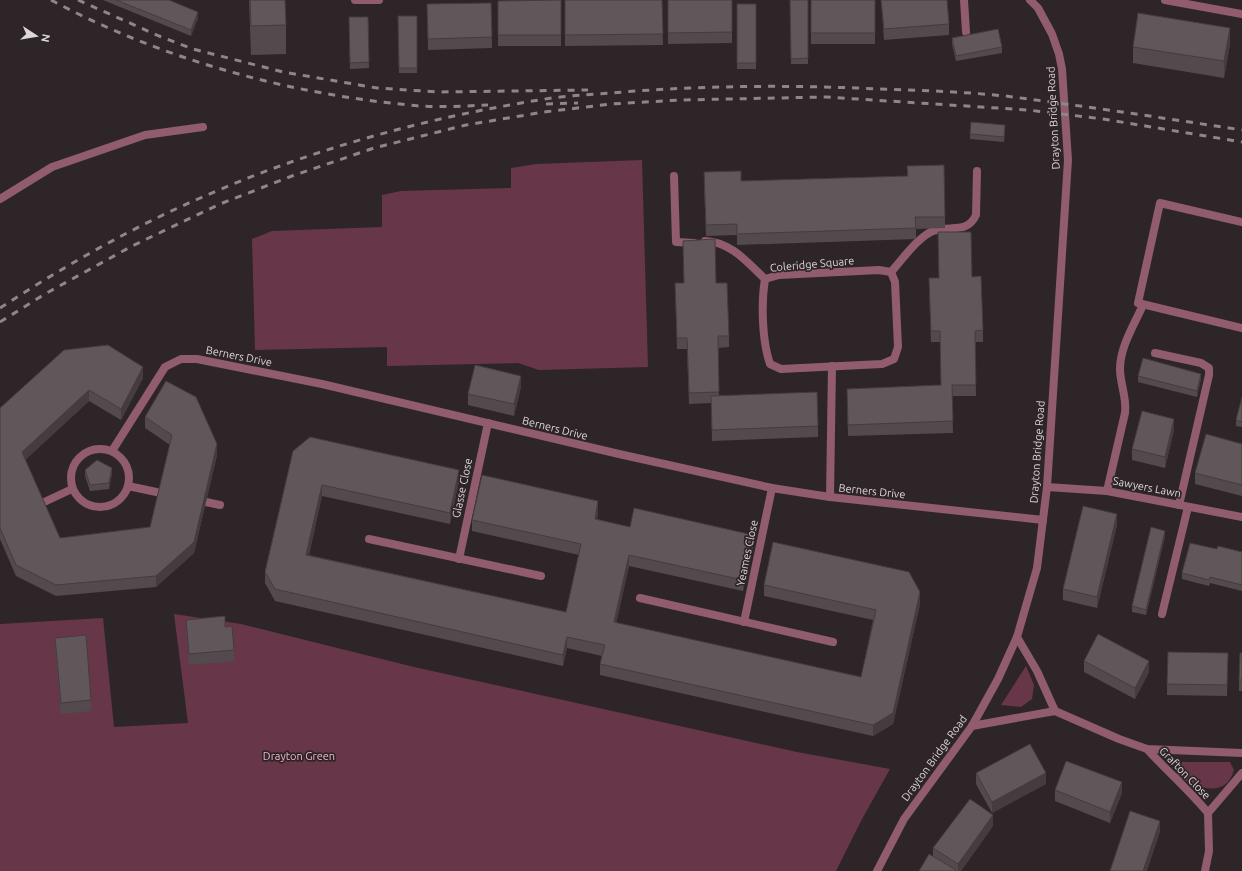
<svg xmlns="http://www.w3.org/2000/svg" width="1242" height="871" font-family="Ubuntu,sans-serif">
<style>
.green{fill:#683649}
.lines{fill:none;stroke-linecap:round;stroke-linejoin:round}
.lane{stroke:#905c6e;stroke-width:8}
.street{stroke:#905c6e;stroke-width:8}
.rail{stroke:#8e8688;stroke-width:3;stroke-dasharray:7 7;stroke-linecap:butt}
.wall{fill:#534a4d}
.shaded-wall{fill:#443c3e}
.building{fill:#615659;stroke:#443c3e}
.labels{text-anchor:middle;stroke-width:3.5;stroke-linejoin:round;paint-order:stroke}
.street-label{font-size:11px;fill:#ded7d9;stroke:#2e2528}
.park-label{font-size:11px;fill:#f7b7cc;stroke:#2e2528}
</style>
<rect width="100%" height="100%" fill="#2e2528"/>
<g class="green">
<polygon points="642,160 648,367 539,370 518,363 387,366 387,347 255,350 252,239 272,231 382,227 382,195 401,191 511,188 511,168 536,164"/>
<polygon points="174,614 241,624 414,667 797,752 890,769 861,821 836,871 0,871 0,624 103,618 114,727 188,723"/>
<polygon points="1026,666 1034,685 1032,699 1021,707 1001,705"/>
<path d="M1179,762H1230L1234,770C1225,801 1195,786 1176,776Z"/>
</g>
<g class="lines">
<g class="lane">
<polyline points="964,0 966,32"/>
<polyline points="1165,0 1242,14"/>
<polyline points="674,176 676,242 694,243"/>
<polyline points="0,199 52,167 145,135 203,127"/>
<polyline points="1242,222 1160,203 1138,303 1242,328"/>
<path d="M705,241C731,242 747,262 765,279"/>
<path d="M891,272C901,261 921,233 936,230C952,226 968,233 976,215L977,171"/>
<polyline points="1155,353 1201,363 1209,368 1209,375 1179,505"/>
<polyline points="128,486 161,493"/>
<path d="M1107,491L1125,413C1127,397 1120,384 1120,369C1120,347 1134,325 1143,305"/>
<polyline points="206,502 220,505"/>
<polyline points="40,504 72,489"/>
<polyline points="1162,614 1188,507"/>
</g>
<g class="street">
<polyline points="355,0 379,0"/>
<path d="M879,270L891,272L895,282L898,347L894,359L882,364L781,369L770,364C762,341 761,303 765,279L779,275Z"/>
<circle cx="100" cy="478" r="29"/>
<polyline points="112,451 165,367 181,359 197,359 322,384 619,454 772,488 830,497 1043,520"/>
<polyline points="1047,487 1107,491 1242,517"/>
<polyline points="830,497 832,366"/>
<polyline points="369,539 541,576"/>
<polyline points="459,559 488,423"/>
<polyline points="640,598 833,642"/>
<polyline points="744,622 772,488"/>
<polyline points="1017,637 1037,671 1055,711 1119,739 1147,749 1242,753"/>
<polyline points="972,726 1055,711"/>
<path d="M1147,749C1167,771 1189,790 1208,813"/>
<polyline points="877,871 904,819 972,726 998,679 1017,637 1037,568 1047,487 1068,160 1062,69 1059,54 1052,34 1038,8 1030,0"/>
<polyline points="1205,871 1209,851 1208,813 1242,773"/>
</g>
<g class="rail">
<path d="M51,0C162,59 284,93 409,105C435,108 462,106 488,105"/>
<polyline points="78,0 159,36 193,49 283,72 377,88 438,92 588,90"/>
<polyline points="546,104 578,103"/>
<path d="M0,308C63,267 129,229 198,199C310,149 432,116 552,98C576,95 600,94 623,92C701,86 778,85 856,88C906,90 956,91 1005,96C1084,106 1163,118 1242,130"/>
<polyline points="0,322 45,294 132,246 220,204 292,176 374,148 466,125 544,112 611,104 680,100 826,97 1028,110 1103,119 1242,142"/>
</g>
</g>
<g class="wall">
<polygon points="103,0 169,0 198,18 191,36"/>
<polygon points="249,0 285,0 286,25 286,54 251,55"/>
<polygon points="561,0 561,46 498,46 498,1"/>
<polygon points="565,0 662,0 663,45 565,46"/>
<polygon points="668,0 732,0 732,43 668,44"/>
<polygon points="790,0 808,0 808,64 791,64"/>
<rect x="811" y="0" width="64" height="44"/>
<polygon points="881,0 947,0 949,24 949,35 884,40"/>
<polygon points="491,3 492,48 428,50 427,4"/>
<rect x="737" y="4" width="19" height="65"/>
<polygon points="398,16 417,16 417,73 399,73"/>
<polygon points="349,17 368,17 369,68 350,69"/>
<polygon points="952,38 1002,47 1002,53 956,61 952,44"/>
<polygon points="1230,44 1224,78 1133,63 1133,47"/>
<polygon points="1005,131 1004,142 970,139 970,134"/>
<polygon points="907,166 945,217 945,228 916,229 916,239 737,245 737,235 706,236 704,183 907,176"/>
<polygon points="938,232 972,277 983,330 983,342 975,342 976,396 952,396 953,433 848,436 847,389 941,385 940,342 931,342 929,289 929,278 939,278"/>
<polygon points="683,241 716,283 729,336 729,347 718,348 719,395 818,426 818,437 712,441 711,403 689,404 687,349 677,349 675,283 684,283"/>
<polygon points="1138,376 1201,379 1197,397 1138,382"/>
<polygon points="143,378 121,420 89,401 25,460 60,538 150,527 170,445 145,428 145,417 217,455 194,553 156,587 56,596 16,576 0,539 0,408"/>
<polygon points="521,387 514,416 468,405 468,394"/>
<polygon points="1242,397 1242,427 1236,426 1236,420"/>
<polygon points="1174,430 1165,468 1132,460 1132,449"/>
<polygon points="1242,444 1242,496 1195,484 1195,473"/>
<polygon points="293,451 459,481 450,524 322,496 309,555 566,612 579,555 472,531 472,520 598,512 597,519 630,527 753,546 743,591 629,566 616,623 861,677 873,620 764,596 764,585 920,604 893,724 873,736 600,675 600,664 602,656 567,648 563,666 275,601 265,583 265,572"/>
<polygon points="85,470 112,473 109,489 90,491 85,476"/>
<polygon points="1117,525 1097,608 1063,600 1063,589"/>
<polygon points="1165,536 1146,615 1132,612 1132,606"/>
<polygon points="1217,549 1242,552 1242,591 1210,583 1209,586 1182,579 1182,573"/>
<polygon points="186,620 225,627 234,650 234,661 189,665 186,631"/>
<polygon points="55,638 91,700 91,711 61,714 55,649"/>
<polygon points="1228,653 1227,696 1167,695 1167,684"/>
<polygon points="1242,653 1242,691 1239,691 1239,680"/>
<polygon points="1084,661 1149,672 1135,699 1084,672"/>
<polygon points="976,773 1046,784 992,813 976,784"/>
<polygon points="1055,790 1122,793 1110,823 1055,801"/>
<polygon points="993,826 961,871 919,871 933,856 933,848"/>
</g>
<g class="shaded-wall">
<polygon points="198,12 198,18 191,36 191,30"/>
<polygon points="1230,28 1230,44 1224,78 1224,61"/>
<polygon points="143,367 143,378 121,420 121,409"/>
<polygon points="1201,374 1201,379 1197,397 1197,391"/>
<polygon points="521,376 521,387 514,416 514,404"/>
<polygon points="89,390 89,401 22,463 22,452"/>
<polygon points="1174,419 1174,430 1165,468 1165,457"/>
<polygon points="217,444 217,455 194,553 156,587 156,576"/>
<polygon points="112,468 112,473 109,489 109,483"/>
<polygon points="459,470 459,481 450,524 450,513"/>
<polygon points="322,485 322,496 306,566 306,555"/>
<polygon points="598,501 598,512 595,530 595,519"/>
<polygon points="1117,514 1117,525 1097,608 1097,597"/>
<polygon points="1165,531 1165,536 1146,615 1146,610"/>
<polygon points="753,535 753,546 743,591 743,580"/>
<polygon points="629,555 629,566 614,634 614,622"/>
<polygon points="920,592 920,604 893,724 873,736 873,725"/>
<polygon points="567,637 567,648 563,666 563,655"/>
<polygon points="1149,661 1149,672 1135,699 1135,688"/>
<polygon points="1046,773 1046,784 992,813 992,802"/>
<polygon points="1122,782 1122,793 1110,823 1110,812"/>
<polygon points="993,815 993,826 961,871 958,871 958,864"/>
<polygon points="1160,821 1160,832 1147,871 1143,871"/>
</g>
<g class="building">
<polygon points="116,0 169,0 198,12 191,30"/>
<polygon points="250,0 285,0 286,25 251,26"/>
<polygon points="561,0 561,35 498,35 498,1"/>
<polygon points="565,0 662,0 663,34 565,35"/>
<polygon points="668,0 732,0 732,32 668,33"/>
<polygon points="790,0 808,0 808,58 791,59"/>
<rect x="811" y="0" width="64" height="33"/>
<polygon points="881,0 947,0 949,24 884,29"/>
<polygon points="491,3 492,37 428,39 427,4"/>
<rect x="737" y="4" width="19" height="59"/>
<polygon points="1138,13 1230,28 1224,61 1133,47"/>
<polygon points="398,16 417,16 417,68 399,68"/>
<polygon points="349,17 368,17 369,62 350,63"/>
<polygon points="998,29 1002,47 956,56 952,38"/>
<polygon points="971,122 1005,125 1004,137 970,134"/>
<polygon points="944,165 945,217 915,217 916,228 737,234 737,224 706,225 704,172 741,171 741,181 908,176 907,166"/>
<polygon points="938,232 971,232 972,277 981,276 983,330 975,331 976,385 952,385 953,421 848,425 847,389 941,385 940,331 931,331 929,278 939,278"/>
<polygon points="715,239 716,283 727,283 729,336 718,336 719,392 689,393 687,338 677,338 675,283 684,283 683,241"/>
<polygon points="108,345 143,367 121,409 89,390 22,452 60,538 150,527 172,435 145,417 166,381 196,397 217,444 194,542 156,576 56,585 16,565 0,528 0,408 64,350"/>
<polygon points="1143,358 1201,374 1197,391 1138,376"/>
<polygon points="475,365 521,376 514,404 468,394"/>
<polygon points="817,392 818,426 712,430 711,396"/>
<polygon points="1242,397 1242,422 1236,420"/>
<polygon points="1142,411 1174,419 1165,457 1132,449"/>
<polygon points="1206,434 1242,444 1242,485 1195,473"/>
<polygon points="310,437 459,470 450,513 322,485 306,555 566,612 581,544 472,520 482,475 598,501 595,519 630,527 634,508 753,535 743,580 629,555 614,622 861,677 876,610 764,585 773,542 909,572 920,592 893,713 873,725 600,664 605,645 567,637 563,655 275,589 265,572 293,451"/>
<polygon points="97,460 112,468 109,483 90,485 85,470"/>
<polygon points="1083,506 1117,514 1097,597 1063,589"/>
<polygon points="1151,527 1165,531 1146,610 1132,606"/>
<polygon points="1190,543 1217,549 1218,546 1242,552 1242,585 1210,577 1209,580 1182,573"/>
<polygon points="225,616 225,627 232,626 234,650 189,654 186,620"/>
<polygon points="1098,634 1149,661 1135,688 1084,661"/>
<polygon points="86,635 91,700 61,703 55,638"/>
<polygon points="1168,652 1228,653 1227,685 1167,684"/>
<polygon points="1240,653 1242,653 1242,680 1239,680"/>
<polygon points="1030,744 1046,773 992,802 976,773"/>
<polygon points="1066,761 1122,782 1110,812 1055,790"/>
<polygon points="970,799 993,815 958,864 933,848"/>
<polygon points="1130,811 1160,821 1143,871 1110,871"/>
<polygon points="929,854 956,870 955,871 919,871"/>
</g>
<g class="labels">
<g class="street-label">
<text transform="translate(1053 118) rotate(-93)" y="4">Drayton Bridge Road</text>
<text transform="translate(812 264) rotate(-5)" y="4">Coleridge Square</text>
<text transform="translate(239 356) rotate(11)" y="4">Berners Drive</text>
<text transform="translate(555 428) rotate(14)" y="4">Berners Drive</text>
<text transform="translate(1037 452) rotate(-86)" y="4">Drayton Bridge Road</text>
<text transform="translate(1147 487) rotate(11)" y="4">Sawyers Lawn</text>
<text transform="translate(462 488) rotate(-78)" y="4">Glasse Close</text>
<text transform="translate(872 491) rotate(6)" y="4">Berners Drive</text>
<text transform="translate(747 553) rotate(-78)" y="4">Yeames Close</text>
<text transform="translate(934 758) rotate(-54)" y="4">Drayton Bridge Road</text>
<text transform="translate(1185 773) rotate(46)" y="4">Grafton Close</text>
</g>
<g class="park-label">
<text x="299" y="760">Drayton Green</text>
</g>
</g>
<g transform="translate(36 36) rotate(102)" stroke="#2e2528" stroke-width="3" paint-order="stroke">
<path d="M0-3L7 15L0 10L-7 15Z" fill="#ded7d9"/>
<text y="-6" font-size="11" font-weight="bold" text-anchor="middle" fill="#ded7d9">N</text>
</g>
</svg>
